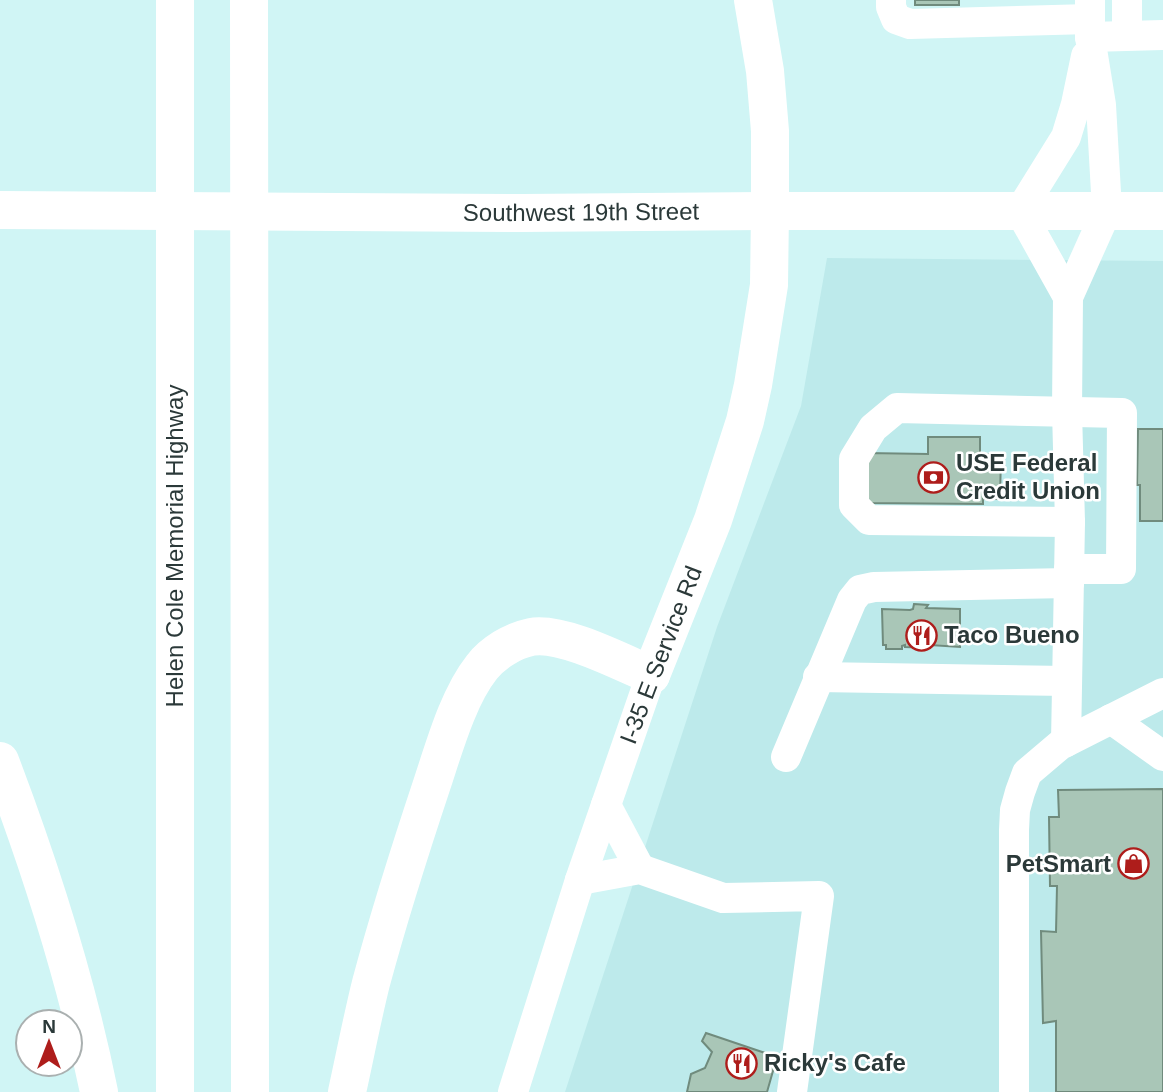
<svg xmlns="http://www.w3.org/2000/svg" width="1163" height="1092" font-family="Arial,sans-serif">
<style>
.built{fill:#bdeaeb}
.building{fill:#a9c6b7;stroke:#708b7d;stroke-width:2}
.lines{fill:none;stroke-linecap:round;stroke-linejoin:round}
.minor{stroke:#fff;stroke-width:30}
.major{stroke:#fff;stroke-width:38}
.highway{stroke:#fff;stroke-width:38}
.labels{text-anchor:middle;stroke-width:5;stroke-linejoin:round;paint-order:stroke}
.street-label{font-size:24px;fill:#2b3939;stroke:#fff}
.poi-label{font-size:24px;font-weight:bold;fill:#2b3939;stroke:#fff;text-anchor:start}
</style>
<rect width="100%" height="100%" fill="#d0f5f5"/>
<polygon class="built" points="827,258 1163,261 1163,1092 565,1092 717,627 801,406"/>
<g class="building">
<rect x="915" y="0" width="44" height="5"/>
<polygon points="1138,429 1163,429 1163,521 1140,521 1140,485 1137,485"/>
<polygon points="928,437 980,437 980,454 1001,454 1000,499 983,499 983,504 866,503 867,453 928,454"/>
<polygon points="914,604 928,605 926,608 960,609 960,647 930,645 930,648 905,647 905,645 902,646 902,649 886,649 886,645 883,645 882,609 910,610 913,609"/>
<polygon points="1163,789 1163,1092 1056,1092 1056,1021 1043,1023 1041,931 1056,932 1057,886 1050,886 1049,817 1059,817 1058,790"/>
<polygon points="706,1033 777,1057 767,1092 687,1092 691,1074 705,1068 712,1052 702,1041"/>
</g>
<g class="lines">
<g class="minor">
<polyline points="891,0 891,7 896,19 910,24 1090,19"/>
<polyline points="1127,35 1127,0"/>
<polyline points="1090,37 1163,35"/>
<polyline points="1068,297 1020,211 1066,137 1076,104 1086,56"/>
<polyline points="1069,569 1121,569 1122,413 897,408 873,428 854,459 854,505 869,520 1070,522"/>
<polyline points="818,677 1067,681"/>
<polyline points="1111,719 1163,756"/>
<polyline points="1066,742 1070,522 1067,411 1068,297 1107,210 1101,105 1090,37 1090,0"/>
<polyline points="786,757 852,600 860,590 874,587 1069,583"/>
<polyline points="606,805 640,869"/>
<polyline points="580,880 640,869 723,898 819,896 792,1092"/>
<polyline points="513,1092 580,880 651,675"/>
<polyline points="1014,1092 1014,830 1015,810 1020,792 1027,773 1060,745 1163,693"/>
</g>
<g class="major">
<path id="s1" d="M0,210L522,213L770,211H1163"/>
<polyline points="651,675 713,520 745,421 753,385 769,285 770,211"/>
</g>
<g class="highway">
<polyline points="175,0 175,1092"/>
<polyline points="249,0 250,1092"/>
<polyline points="753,0 765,71 770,131 770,211"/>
<path d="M0,761C41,869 76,978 99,1092"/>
<path d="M347,1092C355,1056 362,1019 371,983C389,916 410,850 432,784C444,748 458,697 482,667C493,653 512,641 531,637C561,631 621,662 651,675"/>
</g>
</g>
<defs>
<symbol id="bank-ring" viewBox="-11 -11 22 22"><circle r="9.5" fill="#fff" stroke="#ae1d1b" stroke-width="1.5"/><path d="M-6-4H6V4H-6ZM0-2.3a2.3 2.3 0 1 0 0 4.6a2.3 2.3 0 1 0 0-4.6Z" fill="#ae1d1b"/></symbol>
<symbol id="restaurant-ring" viewBox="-11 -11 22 22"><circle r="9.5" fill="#fff" stroke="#ae1d1b" stroke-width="1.5"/><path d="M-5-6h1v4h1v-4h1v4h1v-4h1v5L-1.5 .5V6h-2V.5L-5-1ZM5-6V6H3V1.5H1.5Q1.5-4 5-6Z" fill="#ae1d1b"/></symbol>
<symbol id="shop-ring" viewBox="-11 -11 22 22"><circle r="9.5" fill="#fff" stroke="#ae1d1b" stroke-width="1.5"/><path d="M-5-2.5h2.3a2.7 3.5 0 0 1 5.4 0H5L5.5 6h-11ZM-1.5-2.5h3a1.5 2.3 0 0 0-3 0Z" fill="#ae1d1b"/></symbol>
</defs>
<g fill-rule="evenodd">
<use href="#bank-ring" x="916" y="460" width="35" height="35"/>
<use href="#restaurant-ring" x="904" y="618" width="35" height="35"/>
<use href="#shop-ring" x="1116" y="846" width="35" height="35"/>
<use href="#restaurant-ring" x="724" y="1046" width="35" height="35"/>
</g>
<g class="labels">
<g class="street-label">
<text dy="8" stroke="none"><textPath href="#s1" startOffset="581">Southwest 19th Street</textPath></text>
<text transform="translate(175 546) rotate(-90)" y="8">Helen Cole Memorial Highway</text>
<text transform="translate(661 655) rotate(-69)" y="8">I-35 E Service Rd</text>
</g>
<g class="poi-label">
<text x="956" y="471">USE Federal<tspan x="956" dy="28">Credit Union</tspan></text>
<text x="944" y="643">Taco Bueno</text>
<text x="1111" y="872" text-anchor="end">PetSmart</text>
<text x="764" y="1071">Ricky's Cafe</text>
</g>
</g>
<g transform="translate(49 1043)"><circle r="33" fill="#ffffff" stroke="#aab0b0" stroke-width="2"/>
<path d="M0-5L12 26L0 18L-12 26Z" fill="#ae1d1b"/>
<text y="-10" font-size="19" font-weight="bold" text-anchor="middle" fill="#2b3939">N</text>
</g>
</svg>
